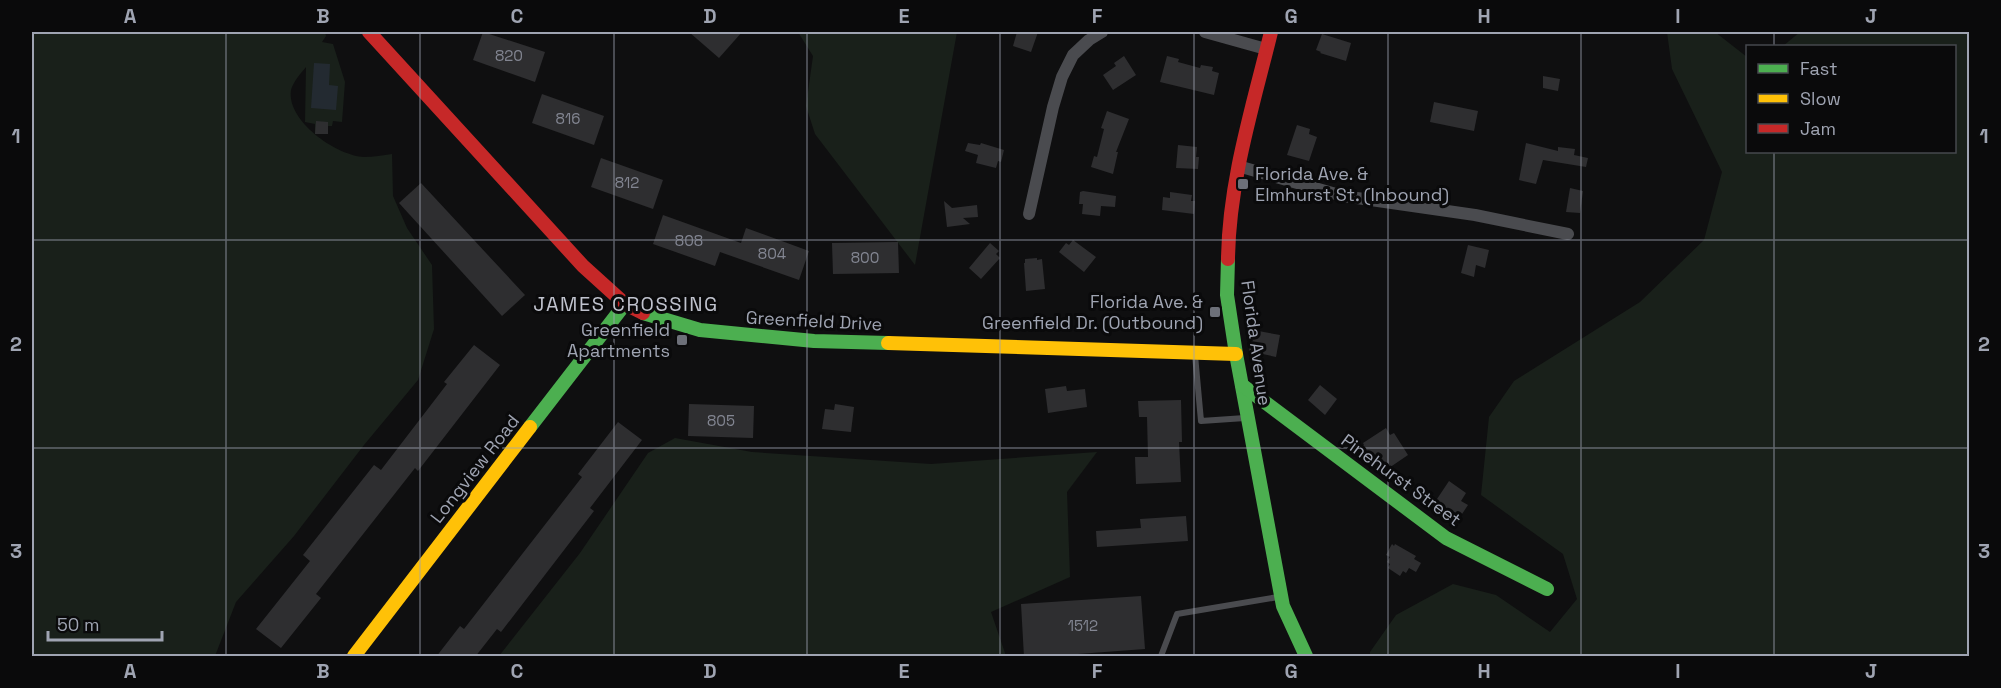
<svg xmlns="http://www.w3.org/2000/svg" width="2001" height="688" font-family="'Space Grotesk',sans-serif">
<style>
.green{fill:#19201a}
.water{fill:#232a31}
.building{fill:#2e2e30}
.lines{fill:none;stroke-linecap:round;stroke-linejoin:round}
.lane{stroke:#4a4b4f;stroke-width:6}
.street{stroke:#4a4b4f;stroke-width:12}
.fast{stroke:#4caf50;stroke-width:14}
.slow{stroke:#ffc107;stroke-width:14}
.jam{stroke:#c62828;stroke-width:14}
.grid{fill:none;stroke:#9fa4b2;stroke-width:1.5;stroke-opacity:0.55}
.poi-dot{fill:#6d7079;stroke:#0a0a0b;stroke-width:2}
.labels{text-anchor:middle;stroke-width:6;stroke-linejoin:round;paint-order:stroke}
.number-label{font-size:15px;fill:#838692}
.poi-label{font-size:18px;fill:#9fa4b2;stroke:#0a0a0b;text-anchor:end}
.street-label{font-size:18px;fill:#9fa4b2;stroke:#0a0a0b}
.neighbourhood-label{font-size:20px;letter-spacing:1.5px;fill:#c0c3ce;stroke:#0a0a0b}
.neatline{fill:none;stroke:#9fa4b2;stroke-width:2}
.grid-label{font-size:20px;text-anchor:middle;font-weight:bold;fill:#9fa4b2}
</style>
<rect width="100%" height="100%" fill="#0f0f10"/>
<g class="green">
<path d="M32,32H325L326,36L322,42L333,44L345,82L342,122L333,121L332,126H328V134H315V124L305,122L306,67C301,73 293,82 291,90C286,121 337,156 364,157C374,157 383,155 392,154L393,196L407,228L432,265L434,329L418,380L364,445L294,536L236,602L215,656H32Z"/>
<polygon points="798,32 957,32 915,265 815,134 806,106 813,56"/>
<polygon points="1667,32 1715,32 1747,57 1748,152 1954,152 1954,46 1783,46 1800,32 1969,32 1969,656 1370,656 1370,652 1396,615 1453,584 1496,595 1550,632 1577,599 1563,554 1481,495 1489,417 1514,381 1640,302 1704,240 1722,172 1672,69"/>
<polygon points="675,438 752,452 931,464 1097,452 1067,492 1070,577 991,612 1006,656 499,656 580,553 648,453"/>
</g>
<polygon class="water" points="314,63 330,64 329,85 338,86 336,110 311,108"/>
<g class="building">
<polygon points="483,32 545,52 535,82 473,60"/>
<polygon points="689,32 742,32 719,58"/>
<polygon points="1017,32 1038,32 1031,52 1013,46"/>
<polygon points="1322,34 1351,43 1346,61 1320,53 1321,52 1316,50"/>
<polygon points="1124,56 1136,75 1113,90 1103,75 1116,66 1114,63"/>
<polygon points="1167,56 1179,59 1178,62 1200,68 1201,65 1213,67 1212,71 1219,73 1214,95 1160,82"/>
<polygon points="1543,76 1560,79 1558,91 1543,88"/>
<polygon points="542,94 604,116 594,145 532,123"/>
<polygon points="1434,102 1478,111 1474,131 1430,122"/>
<polygon points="1107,111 1129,119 1116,152 1118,152 1113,174 1091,167 1094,156 1097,157 1104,129 1101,128"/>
<polygon points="316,121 328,122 328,134 315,134"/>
<polygon points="1297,125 1310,129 1309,134 1317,137 1309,161 1287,155"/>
<polygon points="968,143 980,145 981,143 1004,150 1001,162 998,161 996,168 976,163 978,155 965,151"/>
<polygon points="1526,143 1558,151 1558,147 1575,149 1574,155 1588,158 1586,167 1543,160 1536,184 1519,180"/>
<polygon points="1178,145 1197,147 1196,157 1199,157 1198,169 1176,168"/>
<polygon points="601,158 663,180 653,209 591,187"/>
<polygon points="421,183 525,295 502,316 399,203"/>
<polygon points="1570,188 1583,191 1580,213 1566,212"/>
<polygon points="1083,191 1116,196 1115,207 1101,206 1100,216 1082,214 1083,204 1079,204 1080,192"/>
<polygon points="1170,192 1192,195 1191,201 1195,201 1194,214 1162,210 1163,197 1170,198"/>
<polygon points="944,201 952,208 977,205 978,217 963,218 970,224 947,227"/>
<polygon points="663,215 741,243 746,228 809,251 799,280 720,252 715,266 653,244"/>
<polygon points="1073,240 1096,257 1084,272 1059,252 1066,243 1069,245"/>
<polygon points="898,242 899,273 833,274 832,243"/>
<polygon points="990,243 999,251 996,254 1000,258 981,279 969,268"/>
<polygon points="1468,245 1489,250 1485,268 1476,265 1474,277 1461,273"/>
<polygon points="1037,258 1037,260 1042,259 1045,289 1026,291 1024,263 1025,263 1025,259"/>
<polygon points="1253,330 1280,335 1276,357 1249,351"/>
<polygon points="474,345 500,365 418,471 415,468 316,594 321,598 281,648 256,629 310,561 303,555 374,465 381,470 447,384 444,382"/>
<polygon points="1320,385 1337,399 1325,415 1308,400"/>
<polygon points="1066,386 1067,391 1085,389 1087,407 1048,413 1045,389"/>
<polygon points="1181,400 1182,442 1179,442 1181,482 1136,484 1135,457 1148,457 1147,417 1139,417 1138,401"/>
<polygon points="689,404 754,406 753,438 688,436"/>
<polygon points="835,404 854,407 851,432 822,429 825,409 834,410"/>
<polygon points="618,422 642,440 590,508 594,511 501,632 497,629 475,657 436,657 460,626 464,629 582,477 578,474"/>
<polygon points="1386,428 1390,435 1394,433 1408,455 1383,472 1377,463 1372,466 1360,448 1364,445 1363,443"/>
<polygon points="1449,481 1466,493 1461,501 1468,505 1454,526 1442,518 1445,514 1433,505"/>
<polygon points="1186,516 1188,541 1097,547 1096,531 1141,528 1140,519"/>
<polygon points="1392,544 1394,546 1395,544 1416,556 1414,559 1421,563 1416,572 1409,568 1406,573 1403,571 1400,576 1388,568 1390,564 1387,562 1390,557 1386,555"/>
<polygon points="1141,596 1145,649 1078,654 1078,657 1024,657 1021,604"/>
</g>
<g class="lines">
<g class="lane">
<polyline points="1195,355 1201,421 1245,418"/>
<polyline points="1161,656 1177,614 1278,597"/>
</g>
<g class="street">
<polyline points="1205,32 1266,49"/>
<polyline points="1238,166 1343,196 1475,215 1568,234"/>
<polyline points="1029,214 1053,107 1062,77 1073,55 1089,40 1102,32"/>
</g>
<g class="fast">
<polyline points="1228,259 1227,295 1236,354 1283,606 1306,656"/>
<polyline points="643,313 700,330 814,341 888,343"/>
<polyline points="1242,385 1446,538 1547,589"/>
<polyline points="530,427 625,304"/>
</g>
<g class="slow">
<polyline points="888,343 1236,354"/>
<polyline points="354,656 530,427"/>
</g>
<g class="jam">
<polyline points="369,32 583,266 625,304 643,313"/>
<path d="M1228,259C1229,181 1253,106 1271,32"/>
</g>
</g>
<path class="grid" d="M226,32V656M420,32V656M614,32V656M807,32V656M1000,32V656M1194,32V656M1388,32V656M1581,32V656M1774,32V46M1774,152V656M32,240H1970M32,448H1970"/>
<g class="poi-dot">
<rect x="1237" y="178" width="12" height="12" rx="3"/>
<rect x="1209" y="306" width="12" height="12" rx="3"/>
<rect x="676" y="334" width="12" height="12" rx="3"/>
</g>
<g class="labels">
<g class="number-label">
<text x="509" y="61">820</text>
<text x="568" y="124">816</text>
<text x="627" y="188">812</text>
<text x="689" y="246">808</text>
<text x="772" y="259">804</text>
<text x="865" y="263">800</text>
<text x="721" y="426">805</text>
<text x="1083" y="631">1512</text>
</g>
<g class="poi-label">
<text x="1255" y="180" text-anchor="start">Florida Ave. &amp;<tspan x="1255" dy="21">Elmhurst St. (Inbound)</tspan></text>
<text x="1203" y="308">Florida Ave. &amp;<tspan x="1203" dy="21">Greenfield Dr. (Outbound)</tspan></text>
<text x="670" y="336">Greenfield<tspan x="670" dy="21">Apartments</tspan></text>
</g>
<g class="street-label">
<text transform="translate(814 321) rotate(3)" y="6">Greenfield Drive</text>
<text transform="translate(1256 343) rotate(82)" y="6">Florida Avenue</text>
<text transform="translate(475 469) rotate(-52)" y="6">Longview Road</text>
<text transform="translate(1401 480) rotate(36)" y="6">Pinehurst Street</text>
</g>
<g class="neighbourhood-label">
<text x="626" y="311">JAMES CROSSING</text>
</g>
</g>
<rect width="2001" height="688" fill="none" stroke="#0a0a0b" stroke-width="66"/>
<rect x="1746" y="45" width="210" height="108" fill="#0a0a0b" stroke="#46484e" stroke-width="1.5"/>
<rect x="1758" y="64" width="30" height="9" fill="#4caf50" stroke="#46484e" stroke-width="1.5"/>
<text x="1800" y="75" font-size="18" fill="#9fa4b2">Fast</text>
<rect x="1758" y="94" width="30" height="9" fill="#ffc107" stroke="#46484e" stroke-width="1.5"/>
<text x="1800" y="105" font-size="18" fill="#9fa4b2">Slow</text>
<rect x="1758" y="124" width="30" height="9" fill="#c62828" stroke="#46484e" stroke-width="1.5"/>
<text x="1800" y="135" font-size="18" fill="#9fa4b2">Jam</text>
<path d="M48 631v9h114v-9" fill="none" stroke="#9fa4b2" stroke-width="3"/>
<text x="57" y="631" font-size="18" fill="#9fa4b2" stroke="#0a0a0b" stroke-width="4.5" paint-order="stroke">50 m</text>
<rect x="33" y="33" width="1935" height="622" class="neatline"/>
<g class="grid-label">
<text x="130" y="23">A</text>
<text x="323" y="23">B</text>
<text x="517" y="23">C</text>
<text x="710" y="23">D</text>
<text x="904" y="23">E</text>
<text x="1097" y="23">F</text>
<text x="1291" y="23">G</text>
<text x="1484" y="23">H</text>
<text x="1678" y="23">I</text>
<text x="1871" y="23">J</text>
<text x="16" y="143">1</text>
<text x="1984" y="143">1</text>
<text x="16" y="351">2</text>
<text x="1984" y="351">2</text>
<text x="16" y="558">3</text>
<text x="1984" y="558">3</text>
<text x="130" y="678">A</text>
<text x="323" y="678">B</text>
<text x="517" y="678">C</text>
<text x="710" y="678">D</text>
<text x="904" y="678">E</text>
<text x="1097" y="678">F</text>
<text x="1291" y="678">G</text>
<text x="1484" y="678">H</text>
<text x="1678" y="678">I</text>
<text x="1871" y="678">J</text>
</g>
</svg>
